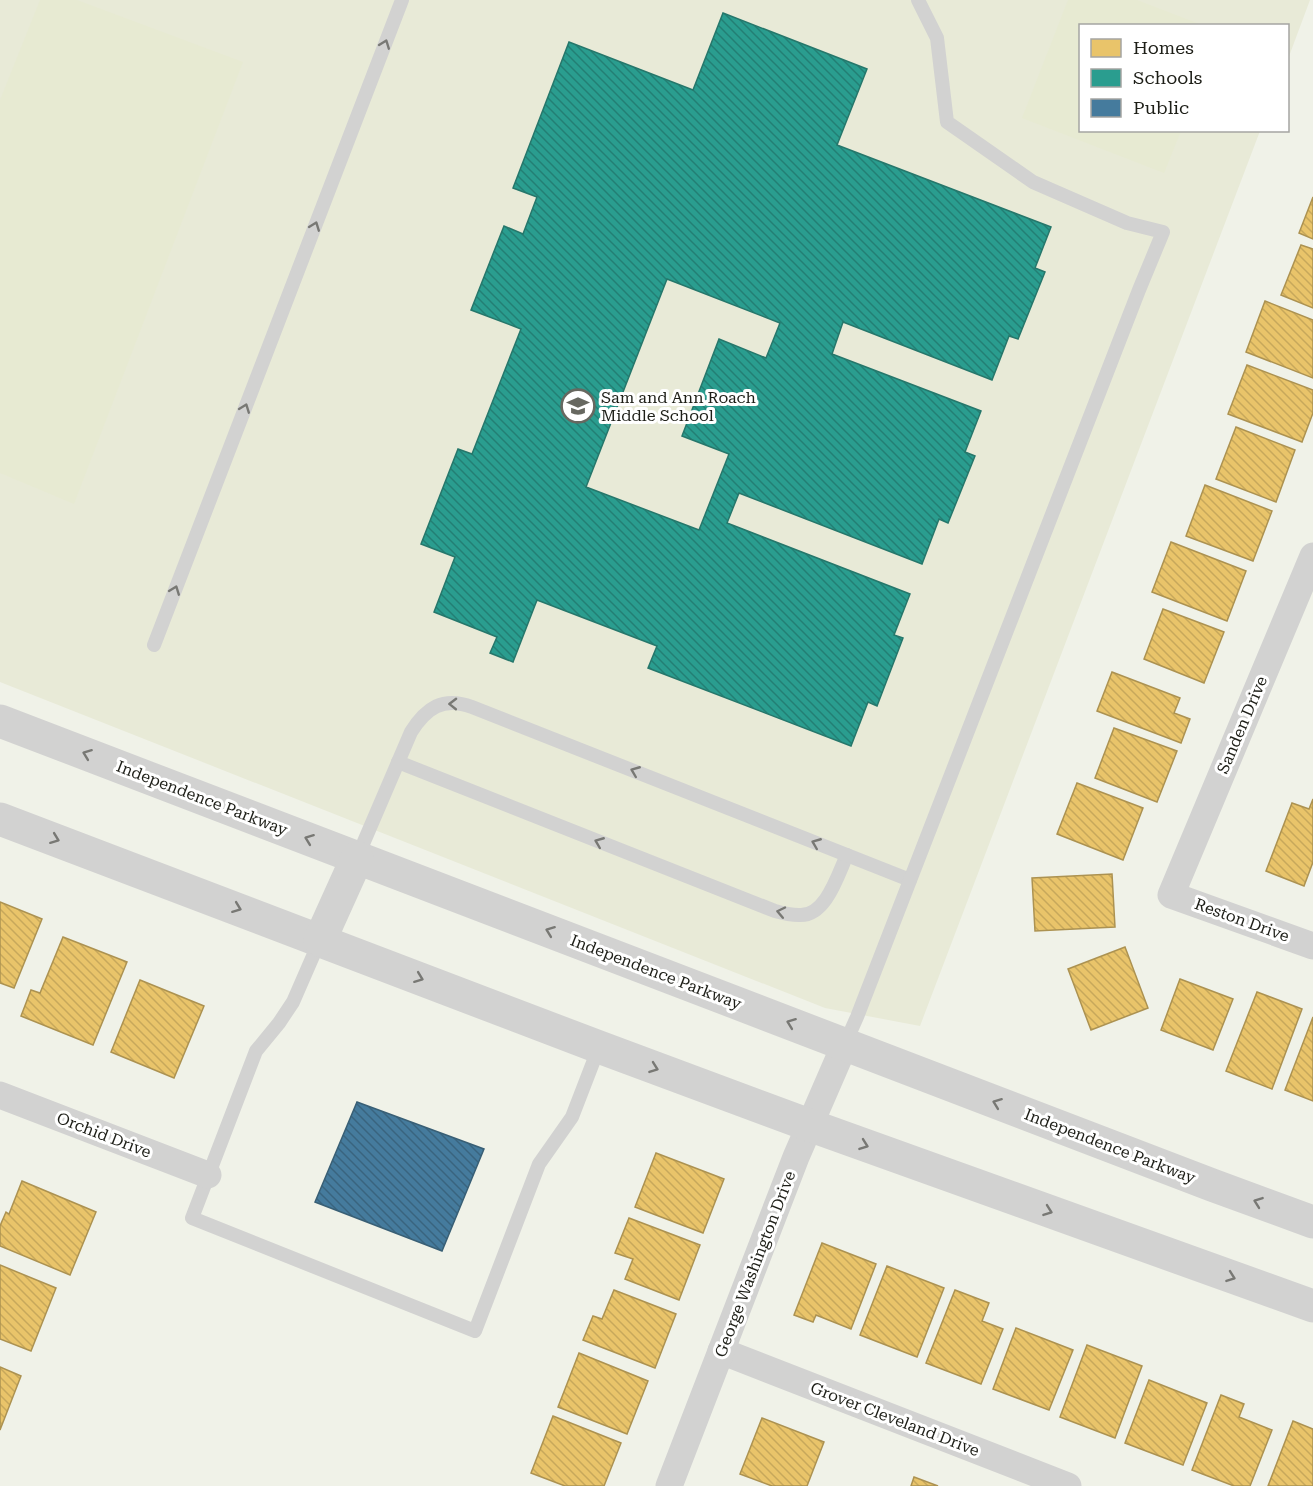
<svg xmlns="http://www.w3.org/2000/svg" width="1313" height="1486" font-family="'Roboto Serif',serif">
<defs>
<pattern id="homes-back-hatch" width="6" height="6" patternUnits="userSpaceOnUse" patternTransform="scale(1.5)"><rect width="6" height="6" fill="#e9c46a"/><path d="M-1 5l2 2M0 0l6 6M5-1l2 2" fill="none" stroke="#c7a85b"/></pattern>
<pattern id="schools-back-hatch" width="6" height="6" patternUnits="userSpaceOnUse" patternTransform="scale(1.5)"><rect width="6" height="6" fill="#2a9d8f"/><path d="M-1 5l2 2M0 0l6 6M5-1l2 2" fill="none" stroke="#237f74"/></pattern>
<pattern id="public-back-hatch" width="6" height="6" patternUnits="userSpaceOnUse" patternTransform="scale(1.5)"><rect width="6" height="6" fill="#457b9d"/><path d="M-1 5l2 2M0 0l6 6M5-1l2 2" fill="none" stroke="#39647f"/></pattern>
</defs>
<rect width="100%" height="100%" fill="#f0f2e8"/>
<!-- built -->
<polygon fill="#e8ead7" points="0,0 1310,0 1288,59 1288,26 1080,26 1080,130 1260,131 920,1026 825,1008 0,682"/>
<!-- green -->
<g fill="#e7ead2">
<polygon points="40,0 77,0 243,62 74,504 0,473 0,100"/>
<polygon points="1068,0 1137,0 1202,25 1080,26 1080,130 1181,131 1164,173 1022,118"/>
</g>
<!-- homes -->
<g fill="url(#homes-back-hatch)" stroke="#ac9251" stroke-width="1.5">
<polygon points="1313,197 1313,239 1299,233"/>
<polygon points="1301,245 1313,249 1313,308 1281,295"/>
<polygon points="1265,301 1313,320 1313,378 1246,352"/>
<polygon points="1247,365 1313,390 1313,413 1302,442 1228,414"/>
<polygon points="1236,427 1295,450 1276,502 1216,479"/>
<polygon points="1205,485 1272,511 1253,561 1186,536"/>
<polygon points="1171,542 1246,571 1227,621 1152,592"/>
<polygon points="1163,609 1224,632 1204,683 1144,659"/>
<polygon points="1112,672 1180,698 1174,713 1190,719 1181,743 1097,711"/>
<polygon points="1114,728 1177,751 1157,802 1095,778"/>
<polygon points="1077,783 1143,808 1123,860 1057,834"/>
<polygon points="1313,799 1313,862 1304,886 1266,871 1292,803 1309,809"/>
<polygon points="1112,874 1115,927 1035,931 1032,878"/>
<polygon points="0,902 42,919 14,988 0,983"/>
<polygon points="63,937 127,962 93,1045 21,1016 31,990 40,993"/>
<polygon points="1125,947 1148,1008 1091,1030 1068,969"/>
<polygon points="1180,979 1233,999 1213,1050 1161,1030"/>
<polygon points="140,980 204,1006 174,1078 111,1052"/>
<polygon points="1257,992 1302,1009 1272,1089 1226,1071"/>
<polygon points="1313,1017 1313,1101 1285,1090"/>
<polygon points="656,1153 724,1179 703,1233 635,1207"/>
<polygon points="22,1181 96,1212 70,1275 0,1246 0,1226 6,1212 9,1214"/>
<polygon points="629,1218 700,1245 679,1300 625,1279 633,1259 615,1253"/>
<polygon points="822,1243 876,1264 851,1329 816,1315 813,1322 794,1315"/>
<polygon points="0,1265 56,1288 31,1351 0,1339"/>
<polygon points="887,1266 944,1288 917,1357 860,1335"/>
<polygon points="614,1290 676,1314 655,1368 583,1340 593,1316 602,1319"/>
<polygon points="955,1290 989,1303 982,1321 1003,1329 981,1384 926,1363"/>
<polygon points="1016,1328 1073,1350 1049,1410 993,1389"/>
<polygon points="1087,1345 1142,1366 1115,1438 1060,1417"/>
<polygon points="579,1353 648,1381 627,1434 558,1407"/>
<polygon points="0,1367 21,1376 0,1430"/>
<polygon points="1149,1380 1207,1403 1183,1465 1125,1443"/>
<polygon points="1221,1395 1244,1404 1239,1417 1272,1430 1250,1486 1234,1486 1192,1470"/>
<polygon points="553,1416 621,1443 604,1486 565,1486 531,1473"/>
<polygon points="762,1418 824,1442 807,1486 772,1486 740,1474"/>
<polygon points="1293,1421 1313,1429 1313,1486 1268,1486"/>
<polygon points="914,1477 938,1486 911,1486"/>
</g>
<!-- schools -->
<path fill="url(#schools-back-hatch)" stroke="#26776b" stroke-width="1.5" fill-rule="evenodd" d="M723 13 867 69 837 145 1051 227 1035 268 1045 272 1018 339 1009 336 992 380 843 322 832 354 981 411 965 452 975 456 948 523 939 519 922 564 739 493 727 523 910 594 894 635 903 638 877 706 868 702 851 746 648 668 657 646 537 600 513 662 490 653 497 637 434 612 455 557 421 544 458 449 472 454 521 329 471 310 504 226 523 234 537 197 513 188 569 42 693 90ZM667 279 780 323 766 358 719 339 682 436 729 454 699 530 586 487Z"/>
<!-- public -->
<polygon fill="url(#public-back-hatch)" stroke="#395f75" stroke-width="1.5" points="357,1102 484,1149 442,1251 315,1202"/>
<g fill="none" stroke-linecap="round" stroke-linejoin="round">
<!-- lane -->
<g stroke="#d2d2d1" stroke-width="14">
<polyline points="154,645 402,0"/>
<path d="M398 762 775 911C782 913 791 915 799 915 826 917 838 874 847 855"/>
<path d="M357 858 411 732C426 708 443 696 472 707L910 880"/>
<polyline points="320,940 293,1002 279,1023 256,1051 192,1218 475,1331 539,1164 572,1117 599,1047"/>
<polyline points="845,1044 857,1017 1139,290 1163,232 1127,223 1033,182 947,122 937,38 918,0"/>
</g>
<!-- street -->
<g stroke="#d2d2d1" stroke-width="27">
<polyline points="1313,556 1171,895 1313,946"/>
<polyline points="0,1095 208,1175"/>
<polyline points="721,1351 1068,1486"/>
<polyline points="669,1486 796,1157 845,1044"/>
</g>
<!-- secondary -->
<g stroke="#d2d2d1" stroke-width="33">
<polyline points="0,721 1212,1185 1313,1222"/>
<polyline points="0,819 599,1047 809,1125 1313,1306"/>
<polyline points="320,940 357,858"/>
</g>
</g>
<!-- one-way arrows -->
<defs><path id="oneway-chevron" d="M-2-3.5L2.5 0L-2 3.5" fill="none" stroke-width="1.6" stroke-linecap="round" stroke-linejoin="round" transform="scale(1.5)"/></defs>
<g stroke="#787874">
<use href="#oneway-chevron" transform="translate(385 44) rotate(-69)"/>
<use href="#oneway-chevron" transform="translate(315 226) rotate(-69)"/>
<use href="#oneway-chevron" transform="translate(245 408) rotate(-69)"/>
<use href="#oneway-chevron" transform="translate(175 590) rotate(-69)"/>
<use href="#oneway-chevron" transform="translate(453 704) rotate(-179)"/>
<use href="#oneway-chevron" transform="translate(87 754) rotate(-159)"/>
<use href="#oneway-chevron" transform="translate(635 771) rotate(-158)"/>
<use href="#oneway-chevron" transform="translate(55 839) rotate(21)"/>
<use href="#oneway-chevron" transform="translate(309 839) rotate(-159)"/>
<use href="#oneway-chevron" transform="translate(599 842) rotate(-158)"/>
<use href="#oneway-chevron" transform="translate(816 843) rotate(-158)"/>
<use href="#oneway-chevron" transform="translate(237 908) rotate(21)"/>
<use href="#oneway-chevron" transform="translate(781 912) rotate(-168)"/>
<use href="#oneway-chevron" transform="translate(550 931) rotate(-159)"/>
<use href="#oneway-chevron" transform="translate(419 978) rotate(21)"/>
<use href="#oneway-chevron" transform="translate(791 1023) rotate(-159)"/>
<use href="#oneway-chevron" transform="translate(654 1068) rotate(20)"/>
<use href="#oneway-chevron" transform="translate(997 1103) rotate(-159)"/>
<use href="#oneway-chevron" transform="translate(864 1145) rotate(20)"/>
<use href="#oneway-chevron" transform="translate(1258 1202) rotate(-160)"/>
<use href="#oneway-chevron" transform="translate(1048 1211) rotate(20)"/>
<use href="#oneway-chevron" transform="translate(1231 1277) rotate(20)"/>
</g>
<!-- icons -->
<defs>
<symbol id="school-ring" viewBox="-11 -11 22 22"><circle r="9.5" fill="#fff" stroke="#676860" stroke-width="1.5"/><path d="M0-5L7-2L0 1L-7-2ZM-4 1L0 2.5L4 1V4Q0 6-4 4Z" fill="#676860"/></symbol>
</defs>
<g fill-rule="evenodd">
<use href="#school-ring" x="559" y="387" width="38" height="38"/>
</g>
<g text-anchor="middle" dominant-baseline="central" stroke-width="6" stroke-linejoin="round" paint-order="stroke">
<!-- poi labels -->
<g font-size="16" fill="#1d1e17" stroke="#fff" text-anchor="start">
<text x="601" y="397">Sam and Ann Roach<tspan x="601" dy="18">Middle School</tspan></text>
</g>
<!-- street labels -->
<g font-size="16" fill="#1d1e17" stroke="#fff">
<text transform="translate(1242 725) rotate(-67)">Sanden Drive</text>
<text transform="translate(202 798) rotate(21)">Independence Parkway</text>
<text transform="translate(1242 920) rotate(20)">Reston Drive</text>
<text transform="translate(656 972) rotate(21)">Independence Parkway</text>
<text transform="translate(104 1135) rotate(21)">Orchid Drive</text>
<text transform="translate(1110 1146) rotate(21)">Independence Parkway</text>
<text transform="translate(755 1264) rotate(-69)">George Washington Drive</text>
<text transform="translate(895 1419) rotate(21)">Grover Cleveland Drive</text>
</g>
</g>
<!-- legend -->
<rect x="1079" y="24" width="210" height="108" fill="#ffffff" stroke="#a5a5a2" stroke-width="1.5"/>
<rect x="1091" y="39" width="30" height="18" fill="#e9c46a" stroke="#a5a5a2" stroke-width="1.5"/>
<text x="1133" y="54" font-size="18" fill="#1d1e17">Homes</text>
<rect x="1091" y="69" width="30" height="18" fill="#2a9d8f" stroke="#a5a5a2" stroke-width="1.5"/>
<text x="1133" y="84" font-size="18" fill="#1d1e17">Schools</text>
<rect x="1091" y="99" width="30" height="18" fill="#457b9d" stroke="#a5a5a2" stroke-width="1.5"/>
<text x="1133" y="114" font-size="18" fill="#1d1e17">Public</text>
</svg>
